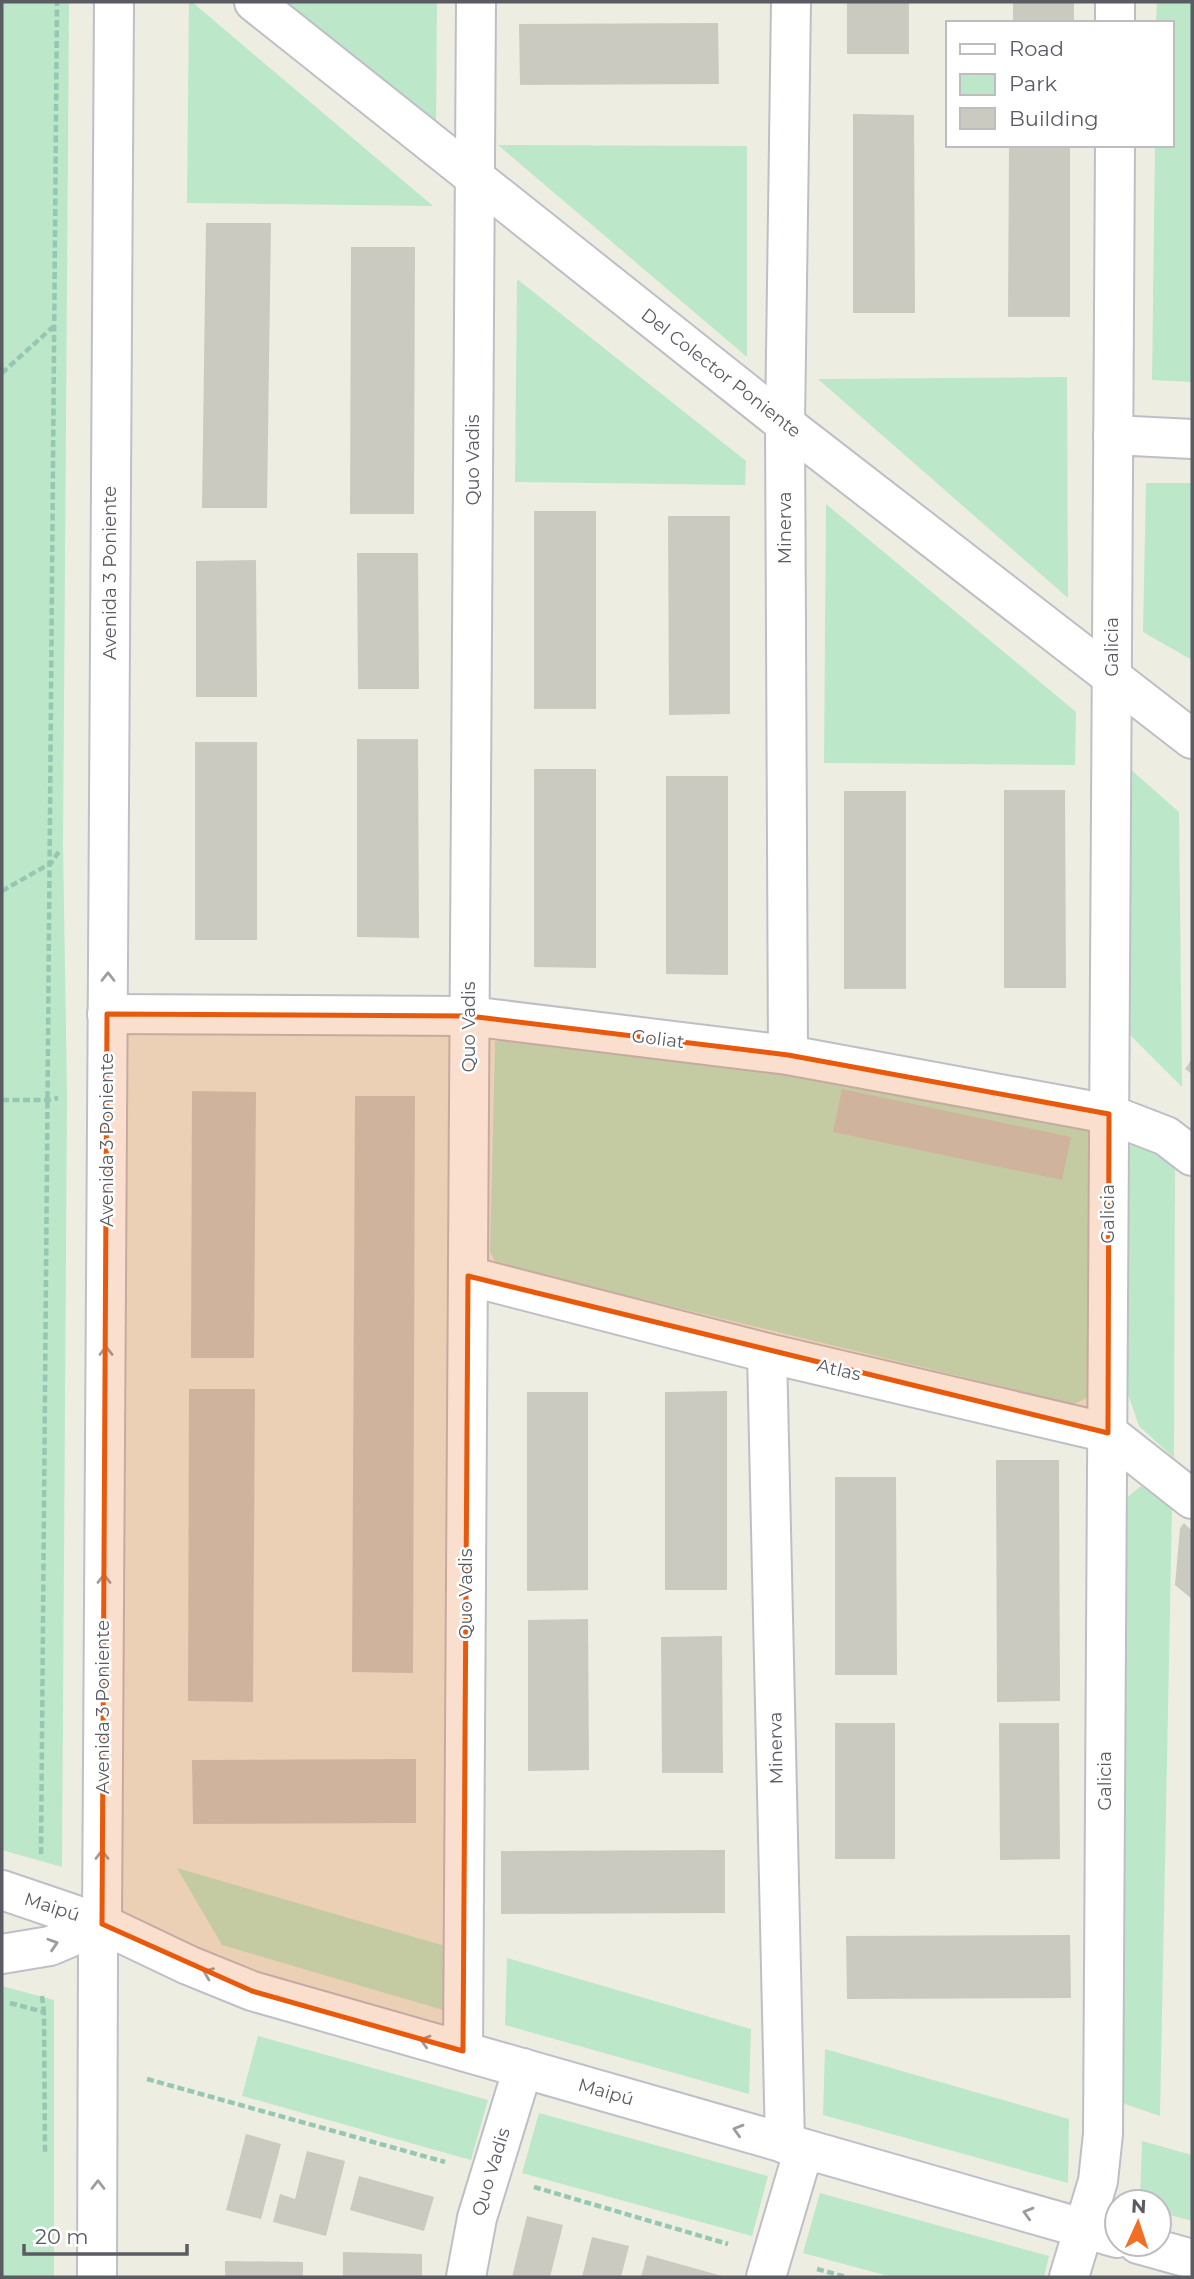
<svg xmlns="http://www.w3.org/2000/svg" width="1194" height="2279" font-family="Montserrat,sans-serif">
<rect width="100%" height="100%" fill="#edeee1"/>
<!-- green -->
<g fill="#bce7c9">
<polygon points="2,2 69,2 63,845 67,1095 62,1867 2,1850"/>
<polygon points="189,2 192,2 433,206 187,203"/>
<polygon points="281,2 437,2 436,129"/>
<polygon points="1157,2 1192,2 1192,382 1152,380 1155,145 1171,145 1171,23 1156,23"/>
<polygon points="498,145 747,146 747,357"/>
<polygon points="517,279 746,461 745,485 515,482"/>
<polygon points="1067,377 1068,598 818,379"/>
<polygon points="1146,483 1192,483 1192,660 1143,632"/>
<polygon points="826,504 1076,712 1075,765 824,763"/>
<polygon points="1129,768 1179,812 1182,1087 1130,1035"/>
<polygon points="515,1035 803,1075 1091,1127 1100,1392 1074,1404 497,1264 490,1252 495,1042"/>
<polygon points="1138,1138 1175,1159 1174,1458 1139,1426 1128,1394 1124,1152"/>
<polygon points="1141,1486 1172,1508 1160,2116 1125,2104 1119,2094 1125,1499"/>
<polygon points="177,1868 445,1946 443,2010 222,1945"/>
<polygon points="507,1958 751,2029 749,2094 505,2025"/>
<polygon points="2,1986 54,2000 54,2277 2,2277"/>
<polygon points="258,2036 488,2100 471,2160 242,2096"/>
<polygon points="825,2049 1069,2119 1068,2183 823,2115"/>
<polygon points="539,2113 768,2176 752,2236 522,2173"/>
<polygon points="1142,2141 1192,2155 1192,2221 1159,2212 1159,2202 1140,2202"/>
<polygon points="820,2193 1049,2256 1044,2277 892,2277 803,2253"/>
</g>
<!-- building -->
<g fill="#cbcac1">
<rect x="847" y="2" width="62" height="52"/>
<rect x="1013" y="2" width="61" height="21"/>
<polygon points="718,23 719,84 520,85 519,24"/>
<polygon points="853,114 914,115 915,313 853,313"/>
<polygon points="1009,145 1070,145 1070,317 1008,317"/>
<polygon points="206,223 271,223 267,508 202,508"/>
<polygon points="351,247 415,247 414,514 350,514"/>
<rect x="534" y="511" width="62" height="198"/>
<polygon points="668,516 730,516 730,714 669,715"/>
<polygon points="357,553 418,553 419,689 358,689"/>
<polygon points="256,560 257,697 196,697 196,561"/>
<polygon points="357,739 418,739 419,938 357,937"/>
<rect x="195" y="742" width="62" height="198"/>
<polygon points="534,769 596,769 596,968 534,967"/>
<polygon points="666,776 728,776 728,975 666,974"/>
<polygon points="1004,790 1065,790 1066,988 1004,988"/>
<rect x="844" y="791" width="62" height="198"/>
<polygon points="1192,1059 1192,1074 1185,1069"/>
<polygon points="842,1089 1071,1137 1062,1180 833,1132"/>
<polygon points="192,1091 256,1092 254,1358 191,1358"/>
<polygon points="355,1096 415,1096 413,1673 352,1672"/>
<polygon points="189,1389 255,1389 253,1702 188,1701"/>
<polygon points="727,1391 727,1590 665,1590 665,1392"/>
<polygon points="527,1392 588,1392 588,1590 527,1591"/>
<polygon points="996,1460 1059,1460 1060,1701 997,1702"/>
<polygon points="835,1477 896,1477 897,1675 835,1675"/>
<polygon points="1184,1523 1192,1531 1192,1599 1175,1585 1180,1528"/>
<polygon points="588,1619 589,1770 528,1771 528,1620"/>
<polygon points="722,1636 723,1773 662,1773 661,1637"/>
<rect x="835" y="1723" width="60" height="136"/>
<polygon points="999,1723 1059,1723 1060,1859 1000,1860"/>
<polygon points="416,1759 416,1823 193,1824 192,1760"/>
<polygon points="725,1850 725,1913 501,1914 501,1851"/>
<polygon points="1070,1935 1071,1998 847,1999 846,1936"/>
<polygon points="246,2134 281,2144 261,2219 226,2210"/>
<polygon points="307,2151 345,2161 326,2236 273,2222 280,2194 295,2199"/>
<polygon points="359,2176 434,2197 424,2231 350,2210"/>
<polygon points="527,2216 563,2225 550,2277 512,2277"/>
<polygon points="592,2237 629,2246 621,2277 582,2277"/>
<polygon points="343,2252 422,2254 422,2277 343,2277"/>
<polygon points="647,2255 722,2276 722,2277 641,2277"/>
<polygon points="225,2261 303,2262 303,2277 225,2277"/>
</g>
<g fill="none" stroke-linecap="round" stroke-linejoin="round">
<defs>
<g id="street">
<polyline points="254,2 785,424 1192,739"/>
<polyline points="1115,23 1115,2"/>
<polyline points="1113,435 1192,439"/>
<polyline points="107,1014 469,1016 788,1055 1109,1114 1166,1136 1192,1156"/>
<polyline points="788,1055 785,424 791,2"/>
<polyline points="468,1276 767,1353 1108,1433 1192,1499"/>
<polyline points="767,1353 785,2144"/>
<polyline points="463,2051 476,2"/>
<polyline points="466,2277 477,2218 523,2068"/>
<polyline points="766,2277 804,2149"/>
<polyline points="1069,2277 1098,2181 1103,2134 1115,145"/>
</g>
<g id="secondary">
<polyline points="2,1890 102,1924 188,1965 252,1991 1117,2238"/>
<polyline points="2,1954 50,1946 102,1924"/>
<polyline points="1138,2244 1192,2259"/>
<polyline points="97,2277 98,1951 102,1924 114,2"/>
</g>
</defs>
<!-- street casing -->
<use href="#street" stroke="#bebfc6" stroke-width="42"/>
<!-- secondary casing -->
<use href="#secondary" stroke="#bebfc8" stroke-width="42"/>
<!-- path -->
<g stroke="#95c7b2" stroke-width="4.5" stroke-dasharray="7 3.5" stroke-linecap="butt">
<polyline points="2,373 54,326"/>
<polyline points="2,891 51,863 60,850"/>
<polyline points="2,1100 48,1100 58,1098"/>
<polyline points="41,1854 57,2"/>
<polyline points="42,1996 44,2012"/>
<polyline points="10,2003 44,2012 45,2154"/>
<polyline points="147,2079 445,2162"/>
<polyline points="534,2187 728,2244"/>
<polyline points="817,2269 846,2277"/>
</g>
<!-- street -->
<use href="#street" stroke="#fff" stroke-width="38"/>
<!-- secondary -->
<use href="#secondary" stroke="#fff" stroke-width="38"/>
</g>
<!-- one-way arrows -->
<defs><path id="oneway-chevron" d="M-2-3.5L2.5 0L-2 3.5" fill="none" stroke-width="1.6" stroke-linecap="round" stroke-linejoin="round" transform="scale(1.75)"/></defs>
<g stroke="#9c9da1">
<use href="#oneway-chevron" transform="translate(108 977) rotate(-90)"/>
<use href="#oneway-chevron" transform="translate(106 1351) rotate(-90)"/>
<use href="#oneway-chevron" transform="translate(104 1579) rotate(-90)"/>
<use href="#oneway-chevron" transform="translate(102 1855) rotate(-90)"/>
<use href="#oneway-chevron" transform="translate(53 1944) rotate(-18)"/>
<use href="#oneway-chevron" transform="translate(208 1973) rotate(-158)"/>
<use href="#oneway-chevron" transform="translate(425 2041) rotate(-164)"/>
<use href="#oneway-chevron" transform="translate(738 2130) rotate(-164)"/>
<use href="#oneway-chevron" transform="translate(98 2185) rotate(-90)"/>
<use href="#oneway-chevron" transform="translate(1028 2213) rotate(-164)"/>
</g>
<!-- marked area -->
<path fill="#e8590c" fill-opacity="0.2" stroke="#e8590c" stroke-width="5" stroke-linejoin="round" d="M107 1014 469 1016 788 1055 1109 1114 1108 1433 468 1276 463 2051 252 1991 102 1924Z"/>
<g text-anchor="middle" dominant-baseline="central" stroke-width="5" stroke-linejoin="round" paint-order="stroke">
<!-- street labels -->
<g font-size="18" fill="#5a5b63" stroke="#fff">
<text transform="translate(721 373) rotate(38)">Del Colector Poniente</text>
<text transform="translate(473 460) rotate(-90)">Quo Vadis</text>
<text transform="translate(785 528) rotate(-90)">Minerva</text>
<text transform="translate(110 573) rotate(-90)">Avenida 3 Poniente</text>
<text transform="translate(1112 647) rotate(-90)">Galicia</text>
<text transform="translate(469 1027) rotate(-90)">Quo Vadis</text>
<text transform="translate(658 1039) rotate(7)">Goliat</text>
<text transform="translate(107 1140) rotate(-90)">Avenida 3 Poniente</text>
<text transform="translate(1108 1214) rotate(-90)">Galicia</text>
<text transform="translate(839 1370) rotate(13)">Atlas</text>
<text transform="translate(466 1594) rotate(-90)">Quo Vadis</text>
<text transform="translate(103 1707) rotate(-90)">Avenida 3 Poniente</text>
<text transform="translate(776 1748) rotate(-91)">Minerva</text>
<text transform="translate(1105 1781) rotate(-90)">Galicia</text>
<text transform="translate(52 1907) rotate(18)">Maipú</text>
<text transform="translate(606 2092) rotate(16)">Maipú</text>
<text transform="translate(491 2172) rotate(-73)">Quo Vadis</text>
</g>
</g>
<!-- border -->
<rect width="1194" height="2279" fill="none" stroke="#5a5b63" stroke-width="7"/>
<!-- legend -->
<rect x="946" y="21" width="228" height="126" fill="#ffffff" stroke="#bdbdc1" stroke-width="2"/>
<rect x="960" y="44" width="35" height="10" fill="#ffffff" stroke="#bdbdc1" stroke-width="2"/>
<text x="1009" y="56" font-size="21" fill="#5a5b63">Road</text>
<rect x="960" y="74" width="35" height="21" fill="#bce7c9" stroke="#bdbdc1" stroke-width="2"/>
<text x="1009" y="91" font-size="21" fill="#5a5b63">Park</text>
<rect x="960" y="108" width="35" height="21" fill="#cbcac1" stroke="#bdbdc1" stroke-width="2"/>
<text x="1009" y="126" font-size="21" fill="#5a5b63">Building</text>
<!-- north arrow -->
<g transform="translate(1138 2223) rotate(3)"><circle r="33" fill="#ffffff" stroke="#bdbdc1" stroke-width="2"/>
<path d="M0-5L12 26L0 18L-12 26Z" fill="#f16f24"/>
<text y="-10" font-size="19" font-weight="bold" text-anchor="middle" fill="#5a5b63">N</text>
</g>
<!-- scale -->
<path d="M24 2244v10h163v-10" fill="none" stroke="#5a5b63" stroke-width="3.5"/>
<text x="35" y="2244" font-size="21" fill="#5a5b63" stroke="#ffffff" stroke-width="5" paint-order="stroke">20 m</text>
</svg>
